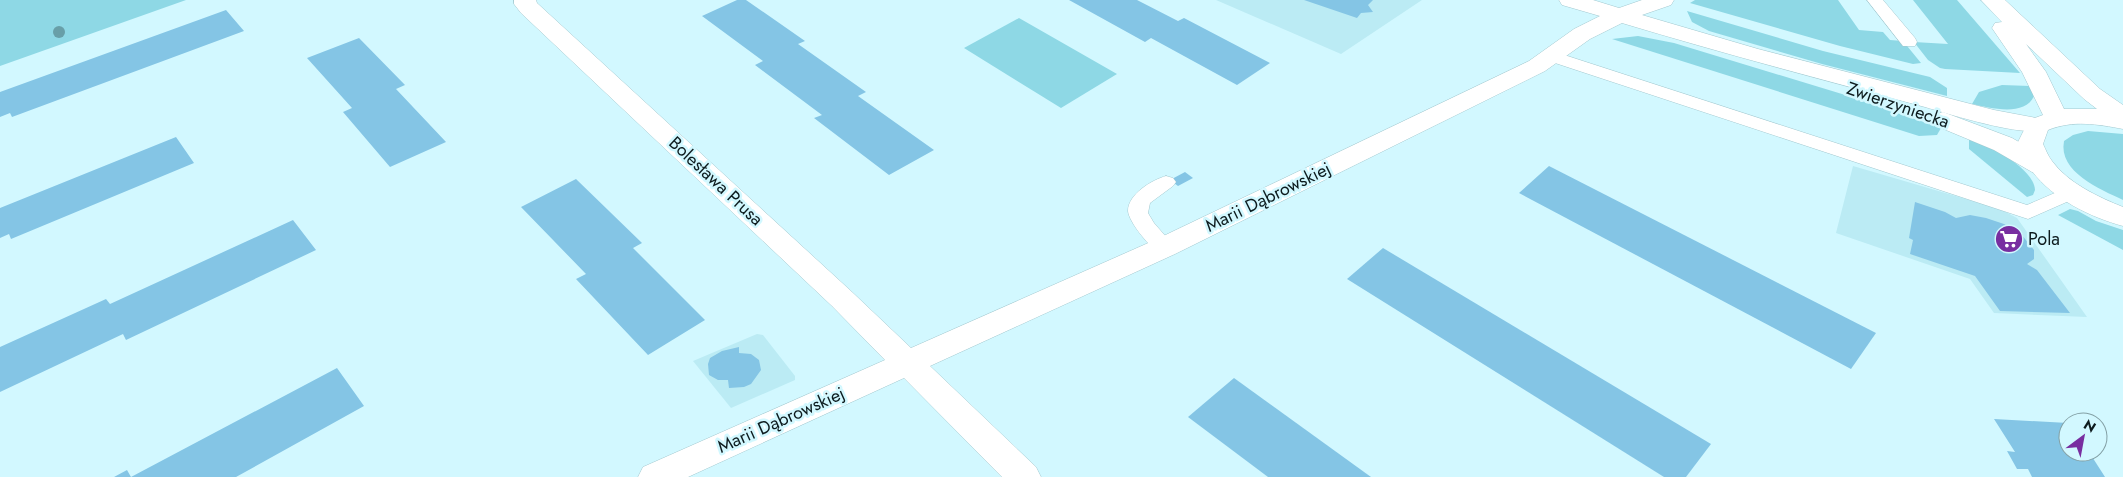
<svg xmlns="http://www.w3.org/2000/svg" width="2123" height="477" font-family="Jost,sans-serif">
<rect width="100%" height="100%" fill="#d2f8ff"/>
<!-- built -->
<g fill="#bbebf4">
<polygon points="1216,0 1422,0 1341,54"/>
<polygon points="1853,166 2000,209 2017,218 2087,317 1994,313 1970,279 1836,233"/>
<polygon points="757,334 763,335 795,376 795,380 731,408 693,361"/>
</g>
<!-- green -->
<g fill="#8ed8e5">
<polygon points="0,0 186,0 0,66"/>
<polygon points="1695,0 1838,0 1859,30 1883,32 1890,40 1903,41 1921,63 1913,64 1840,46 1690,3"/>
<polygon points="1913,0 1957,0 2020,73 1945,69 1940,68 1928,60 1914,42 1948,44"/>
<polygon points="1687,11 1823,51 1930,77 1947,88 1947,96 1822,64 1709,31 1692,22"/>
<polygon points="1019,18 1117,74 1061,108 964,48"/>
<polygon points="1638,36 1674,43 1842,94 1941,128 1937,135 1919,136 1612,39"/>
<path d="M2002 85 2030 86 2034 96C2025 117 1990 108 1972 104L1979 92Z"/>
<path d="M2088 131 2123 134V200C2100 189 2058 172 2064 141L2073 135Z"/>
<path d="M1969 138C1987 144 2034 168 2035 190L2033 195 2027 197 1969 149Z"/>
<polygon points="2070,209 2078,211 2096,221 2123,230 2123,250 2058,215"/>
</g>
<!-- building -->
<g fill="#84c5e5">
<polygon points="737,0 746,0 805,41 798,44 866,92 858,96 934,150 889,175 814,118 822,115 755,65 763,61 702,16"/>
<polygon points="1069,0 1137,0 1178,21 1184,18 1270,63 1237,85 1151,38 1145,42"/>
<polygon points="1304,0 1373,0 1368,5 1373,12 1361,13 1357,18"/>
<polygon points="226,10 244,31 12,117 10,113 0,117 0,92"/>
<polygon points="359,38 405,85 396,89 446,142 390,167 343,112 352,108 307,58"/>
<polygon points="176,137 194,163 11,239 9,234 0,238 0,208"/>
<polygon points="1549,166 1876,333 1851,369 1519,193"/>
<polygon points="1185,172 1193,178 1178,186 1170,180"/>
<polygon points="576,179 642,243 633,248 705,320 648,355 576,279 586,274 521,207"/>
<polygon points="1915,202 1945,212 1956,218 1970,215 1986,218 2004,224 2021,234 2034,250 2034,259 2027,264 2037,270 2070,313 2000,311 1975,276 1910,254 1913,240 1909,238"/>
<polygon points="293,220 316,250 126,340 123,334 0,392 0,347 106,299 110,304"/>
<polygon points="1383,248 1711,444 1686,477 1664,477 1347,279"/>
<polygon points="739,347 739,353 751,354 759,360 761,370 751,384 744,387 729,388 728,380 718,380 709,375 708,364 710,358 722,351"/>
<polygon points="337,368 364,406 236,477 114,477 127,470 131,477"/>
<polygon points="1234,378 1371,477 1268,477 1188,417"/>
<polygon points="1994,419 2068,423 2068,452 2089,452 2105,477 2032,477 2028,469 2017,469 2007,451 2015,452"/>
</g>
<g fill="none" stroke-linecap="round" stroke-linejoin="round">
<defs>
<g id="lane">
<polygon points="1867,0 1883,0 1915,38 1917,42 1915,46 1903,46"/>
<polygon points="1552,51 2027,205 2071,186 2078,187 2081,192 2078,197 2028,219 1546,60 1544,56 1546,52"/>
<path d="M1166 176 1173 178 1176 182 1173 186 1150 203 1148 213 1154 223 1175 247 1172 252C1167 254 1162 255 1157 251 1148 245 1129 222 1128 211 1128 194 1152 180 1166 176Z"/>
</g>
<g id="street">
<path d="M514 0H536L537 3 852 292 911 348 1155 240 1529 61 1574 29 1600 16 1562 5 1559 0H1593L1619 8 1642 0H1674L1671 5 1642 15 1758 49 1994 110 2047 120 2050 125 2047 130C2021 137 1953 115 1925 107 1823 80 1722 53 1622 23L1590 39 1545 71 1175 254 930 366 1036 467 1041 477H1002L904 378 688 477H638L643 467 885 360 832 306 521 13 514 4Z"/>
<polygon points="1943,112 2012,138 2050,160 2054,166 2050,172 2041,174 2032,172 1994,150 1934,125 1931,120 1934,115"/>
</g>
<path id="secondary" d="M1981 0H2005L2100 89 2123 105V129C2097 124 2073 120 2048 130L2043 144C2046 150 2048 156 2052 161 2068 183 2098 197 2123 207V226C2090 217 2053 199 2032 171 2026 163 2022 153 2017 144L2029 120 2043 115 2022 72 1992 28 1995 23 2002 22ZM2026 44 2084 99 2097 109H2064L2046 72Z"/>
</defs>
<!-- lane casing -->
<use href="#lane" stroke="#a3c8cf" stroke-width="1"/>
<!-- street casing -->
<use href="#street" stroke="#a3c8cf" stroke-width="1"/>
<!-- secondary casing -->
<use href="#secondary" stroke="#a3c8cf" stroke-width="1"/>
<!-- lane -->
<use href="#lane" fill="#fff" fill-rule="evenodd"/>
<!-- street -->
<use href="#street" fill="#fff" fill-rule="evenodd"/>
<!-- secondary -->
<use href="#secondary" fill="#fff" fill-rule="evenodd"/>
</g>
<!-- trees -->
<circle fill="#689fa8" cx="59" cy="32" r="6"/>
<!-- icons -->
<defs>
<symbol id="supermarket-disc" viewBox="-11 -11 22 22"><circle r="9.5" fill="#782ea0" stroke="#d2f8ff"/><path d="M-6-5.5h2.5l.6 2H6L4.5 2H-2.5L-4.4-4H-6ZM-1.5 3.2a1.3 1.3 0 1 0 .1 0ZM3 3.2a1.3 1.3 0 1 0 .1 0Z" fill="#fff"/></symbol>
</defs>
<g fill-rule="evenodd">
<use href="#supermarket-disc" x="1993" y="223" width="32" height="32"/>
</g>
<g text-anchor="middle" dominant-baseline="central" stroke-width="5" stroke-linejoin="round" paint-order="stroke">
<!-- street labels -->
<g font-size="18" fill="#0d1b1e" stroke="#d2f8ff">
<text transform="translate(1898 105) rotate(19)">Zwierzyniecka</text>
<text transform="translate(716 181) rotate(43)">Bolesława Prusa</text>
<text transform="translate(1268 197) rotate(-26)">Marii Dąbrowskiej</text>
<text transform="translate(781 420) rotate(-24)">Marii Dąbrowskiej</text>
</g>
<!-- poi labels -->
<g font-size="18" fill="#0d1b1e" stroke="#d2f8ff" text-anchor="start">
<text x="2028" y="239">Pola</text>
</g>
</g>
<!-- north arrow -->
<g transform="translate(2083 437) rotate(32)"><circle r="24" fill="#d2f8ff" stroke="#83a0a5"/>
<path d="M0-4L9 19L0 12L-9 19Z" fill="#782ea0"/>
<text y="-8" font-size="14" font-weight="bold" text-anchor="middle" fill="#0d1b1e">N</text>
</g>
</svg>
